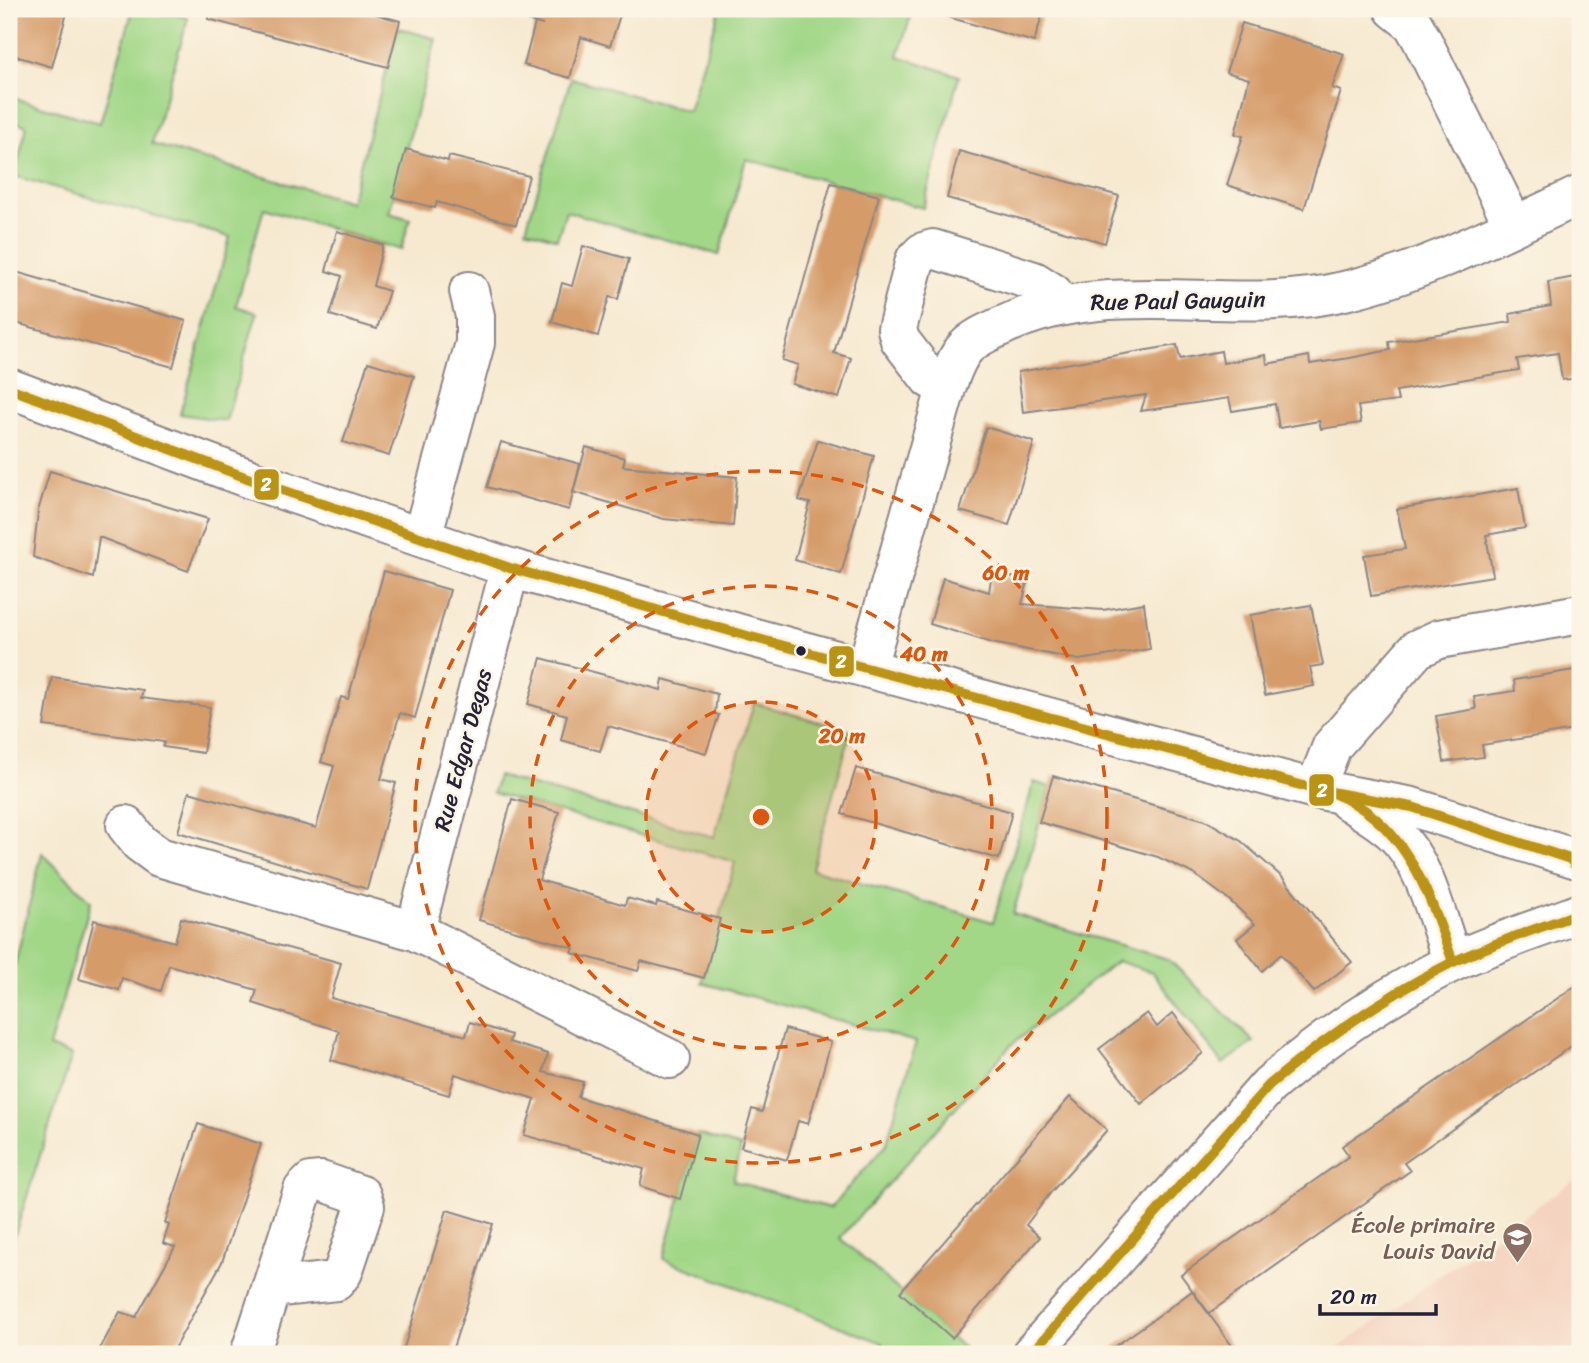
<svg xmlns="http://www.w3.org/2000/svg" width="1589" height="1363" font-family="Sriracha,sans-serif">
<rect width="100%" height="100%" fill="#fcf5e5"/>
<filter id="ink" filterUnits="userSpaceOnUse"><feTurbulence type="fractalNoise" baseFrequency=".0143" numOctaves="2"/><feDisplacementMap in="SourceGraphic" scale="14" xChannelSelector="R" yChannelSelector="G"/><feConvolveMatrix kernelMatrix="1 2 1 2 8 2 1 2 1" color-interpolation-filters="sRGB"/></filter>
<filter id="wash" filterUnits="userSpaceOnUse"><feTurbulence type="fractalNoise" baseFrequency=".00686" numOctaves="4" result="noise"/><feDisplacementMap in="SourceGraphic" scale="28" xChannelSelector="R" yChannelSelector="G"/><feGaussianBlur stdDeviation="1.57" result="paint"/><feColorMatrix in="noise" values="0 0 0 0 0 0 0 0 0 0 0 0 0 0 0 0 0 1.4 0 .05"/><feComposite in="paint" operator="in"/></filter>
<g filter="url(#wash)">
<rect width="100%" height="100%" fill="#f6e9d0"/>
<!-- built -->
<polygon fill="#f4d3c0" points="1580,1176 1580,1354 1330,1354"/>
<!-- green -->
<g fill="#a2d788" stroke="#627c62" stroke-width="2">
<polygon points="133,9 151,9 188,18 152,144 350,202 398,28 436,39 389,213 410,219 401,250 264,208 236,306 257,313 226,421 180,414 230,237 14,176 27,126 9,120 9,97 100,123"/>
<polygon points="720,9 913,9 898,56 959,76 923,208 746,159 719,255 566,211 557,239 526,229 571,78 688,111"/>
<polygon points="754,703 851,731 812,869 993,922 1034,782 1050,787 1013,914 1168,959 1254,1042 1223,1064 1152,972 1117,961 1010,1046 840,1238 967,1351 964,1354 879,1354 883,1343 663,1259 698,1134 741,1147 733,1181 830,1208 886,1145 916,1042 702,983 735,862 493,793 498,776 714,837"/>
<polygon points="42,853 91,901 49,1047 72,1055 9,1253 9,988"/>
</g>
<g id="blocks">
<!-- building -->
<g fill="#d59c6b">
<polygon points="9,9 68,9 52,67 9,54"/>
<polygon points="209,9 358,9 400,21 388,67 208,19"/>
<polygon points="515,9 622,9 610,46 581,37 570,78 524,65 535,23 543,25 513,16"/>
<polygon points="949,9 1044,9 1034,42 948,17"/>
<polygon points="1242,23 1344,54 1332,88 1341,91 1304,209 1227,185 1243,136 1235,134 1249,79 1226,72"/>
<polygon points="406,149 448,161 449,156 529,176 516,225 437,202 435,208 393,197"/>
<polygon points="959,151 1119,196 1105,243 947,198"/>
<polygon points="831,183 879,196 834,353 851,358 839,398 792,384 798,365 782,360"/>
<polygon points="337,231 383,245 373,286 389,291 377,329 330,315 342,276 326,271"/>
<polygon points="583,246 629,259 618,299 609,297 598,336 552,322 562,283 572,286"/>
<polygon points="9,270 186,321 173,367 9,321"/>
<polygon points="1580,276 1580,378 1562,380 1558,353 1517,359 1519,370 1396,391 1398,401 1358,406 1361,423 1321,429 1319,421 1279,428 1275,404 1232,411 1229,398 1141,411 1146,395 1023,412 1018,372 1177,345 1180,359 1221,351 1223,363 1266,355 1267,364 1309,356 1310,364 1350,358 1390,350 1389,342 1511,322 1510,314 1551,306 1548,282"/>
<polygon points="368,362 414,376 389,456 343,442"/>
<polygon points="986,427 1034,442 1009,525 960,511"/>
<polygon points="818,440 874,456 841,574 795,560 810,503 799,500"/>
<polygon points="501,442 580,464 569,510 487,487"/>
<polygon points="586,447 625,458 623,466 737,477 733,526 664,519 573,492"/>
<polygon points="50,471 208,519 188,571 99,537 93,578 33,557 38,511"/>
<polygon points="1518,488 1525,528 1486,535 1493,576 1371,596 1364,555 1405,549 1397,509"/>
<polygon points="384,571 450,590 415,718 400,713 381,779 396,783 367,889 178,832 189,792 316,828 334,766 321,762 341,697 348,699"/>
<polygon points="992,572 1028,581 1022,604 1103,610 1144,603 1150,649 1079,660 992,643 930,624 943,578 989,592"/>
<polygon points="1311,605 1323,665 1310,667 1314,686 1265,695 1250,615"/>
<polygon points="541,658 661,690 663,679 717,694 715,714 719,715 706,753 608,726 600,751 561,740 567,715 528,704"/>
<polygon points="1580,669 1580,729 1482,745 1484,757 1444,762 1436,716 1476,709 1474,697 1515,691 1514,680"/>
<polygon points="52,677 143,690 141,698 210,707 203,753 163,747 164,742 44,726"/>
<polygon points="856,768 1012,812 999,859 842,814"/>
<polygon points="1053,776 1205,820 1241,841 1282,877 1352,962 1314,992 1281,954 1262,971 1237,939 1255,924 1228,899 1194,874 1158,857 1039,822"/>
<polygon points="512,799 559,812 539,880 625,905 627,898 656,906 657,902 720,919 704,978 641,961 638,971 572,953 574,948 479,920"/>
<polygon points="181,918 341,963 331,998 466,1036 470,1022 511,1035 509,1042 548,1054 543,1072 583,1082 578,1097 698,1134 680,1199 640,1186 644,1169 524,1135 535,1099 455,1074 449,1095 331,1060 339,1031 253,1003 257,990 169,965 161,991 122,978 119,990 79,979 94,920 175,942"/>
<polygon points="1580,983 1580,1040 1404,1163 1410,1171 1209,1313 1181,1275 1349,1156 1342,1146"/>
<polygon points="1147,1013 1157,1027 1173,1013 1203,1053 1141,1104 1099,1049"/>
<polygon points="785,1029 831,1042 808,1124 798,1121 787,1160 741,1147 752,1109 762,1112"/>
<polygon points="1070,1097 1107,1130 1052,1191 1026,1225 1040,1237 952,1338 900,1292"/>
<polygon points="198,1124 261,1144 222,1262 171,1354 97,1354 120,1312 136,1317 175,1247 163,1243 169,1225 165,1223"/>
<polygon points="447,1210 493,1224 451,1354 402,1354"/>
<polygon points="1192,1291 1238,1354 1104,1354 1158,1316"/>
</g>
</g>
</g>
<g filter="url(#ink)">
<use href="#blocks" fill-opacity="0" stroke="#8c8686" stroke-width="2"/>
<g fill="none" stroke-linecap="round" stroke-linejoin="round">
<defs>
<g id="minor">
<polyline points="1394,9 1413,24 1421,38 1513,224"/>
<polyline points="947,385 930,379 900,340 897,329 915,260 923,252 933,249 1034,281 1053,293 1057,307"/>
<polyline points="9,388 250,479 510,568 751,637 1315,789 1412,807 1580,860"/>
<polyline points="422,537 475,343 475,316 469,291"/>
<path d="M867 667 947 385C952 372 956 358 966 347 976 337 989 332 1002 326 1110 274 1232 318 1344 291 1426 272 1504 230 1580 195"/>
<polyline points="1315,789 1332,746 1417,649 1439,639 1580,614"/>
<path d="M1348 801C1364 811 1380 820 1394 833 1427 865 1437 920 1453 962"/>
<polyline points="126,825 140,843 159,857 415,931 670,1059"/>
<polyline points="415,931 510,568"/>
<polyline points="250,1354 303,1190 311,1182 321,1181 361,1195 365,1206 343,1272 336,1281 271,1288"/>
<path d="M1031 1354 1269 1085C1325 1037 1385 996 1451 963 1492 943 1538 929 1580 913"/>
</g>
</defs>
<!-- minor casing -->
<use href="#minor" stroke="#8c8686" stroke-width="42"/>
<!-- minor -->
<use href="#minor" stroke="#fff" stroke-width="38"/>
<defs>
<g id="bus-1">
<polyline points="9,388 250,479 510,568 751,637 1315,789 1412,807 1570,859 1580,872"/>
<path d="M1333 793C1407 822 1429 894 1453 962"/>
<path d="M1031 1354 1269 1085C1325 1038 1385 996 1451 963 1492 943 1537 929 1580 913"/>
</g>
</defs>
<!-- bus-1 casing -->
<use href="#bus-1" stroke="#fcf5e5" stroke-width="16"/>
<!-- bus-1 -->
<use href="#bus-1" stroke="#bb9312" stroke-width="10"/>
</g>
</g>
<!-- distance rings -->
<circle cx="761" cy="817" r="115" fill="#de560e" fill-opacity=".12"/>
<g fill="none" stroke="#de560e" stroke-width="3.5" stroke-dasharray="12 9">
<circle cx="761" cy="817" r="115"/>
<circle cx="761" cy="817" r="231"/>
<circle cx="761" cy="817" r="346"/>
</g>
<!-- icons -->
<defs>
<symbol id="school-pin" viewBox="-11 -11 22 30"><path d="M0 17L-7.5 6A9.5 9.5 0 1 1 7.5 6Z" fill="#8d6e63" stroke="#fcf5e5"/><path d="M0-5L7-2L0 1L-7-2ZM-4 1L0 2.5L4 1V4Q0 6-4 4Z" fill="#fff"/></symbol>
</defs>
<g fill-rule="evenodd">
<use href="#school-pin" x="1500" y="1220" width="35" height="47"/>
</g>
<!-- markers -->
<circle fill="#22223b" stroke="#fcf5e5" stroke-width="2.5" cx="801" cy="651" r="6"/>
<g text-anchor="middle" dominant-baseline="central" stroke-width="5" stroke-linejoin="round" paint-order="stroke">
<!-- street labels -->
<g font-size="23" fill="#22223b" stroke="#fcf5e5">
<text transform="translate(1178 301) rotate(-1)">Rue Paul Gauguin</text>
<text transform="translate(463 750) rotate(-75)">Rue Edgar Degas</text>
</g>
<!-- education labels -->
<g font-size="23" fill="#785e54" stroke="#fcf5e5" text-anchor="end">
<text x="1495" y="1225">École primaire<tspan x="1495" dy="26">Louis David</tspan></text>
</g>
</g>
<circle cx="761" cy="817" r="10" fill="#de560e" stroke="#fcf5e5" stroke-width="3.5"/>
<g font-size="21" text-anchor="middle" font-weight="bold" fill="#de560e" stroke="#fcf5e5" stroke-width="5" stroke-linejoin="round" paint-order="stroke">
<text x="1006" y="580">60 m</text>
<text x="924" y="661">40 m</text>
<text x="842" y="743">20 m</text>
</g>
<g stroke="#fcf5e5" stroke-width="2.5">
<rect x="253" y="468" width="27" height="33" rx="7" fill="#bb9312"/>
<rect x="828" y="645" width="27" height="33" rx="7" fill="#bb9312"/>
<rect x="1308" y="773" width="27" height="34" rx="7" fill="#bb9312"/>
</g>
<g font-size="19" text-anchor="middle" font-weight="bold" fill="#fff">
<text x="266" y="491">2</text>
<text x="841" y="668">2</text>
<text x="1322" y="797">2</text>
</g>
<!-- margin -->
<rect width="1589" height="1363" fill="none" stroke="#fcf5e5" stroke-width="35"/>
<!-- scale -->
<path d="M1320 1304v10h116v-10" fill="none" stroke="#22223b" stroke-width="3.5"/>
<text x="1330" y="1304" font-size="21" fill="#22223b" stroke="#fcf5e5" stroke-width="5" paint-order="stroke">20 m</text>
</svg>
